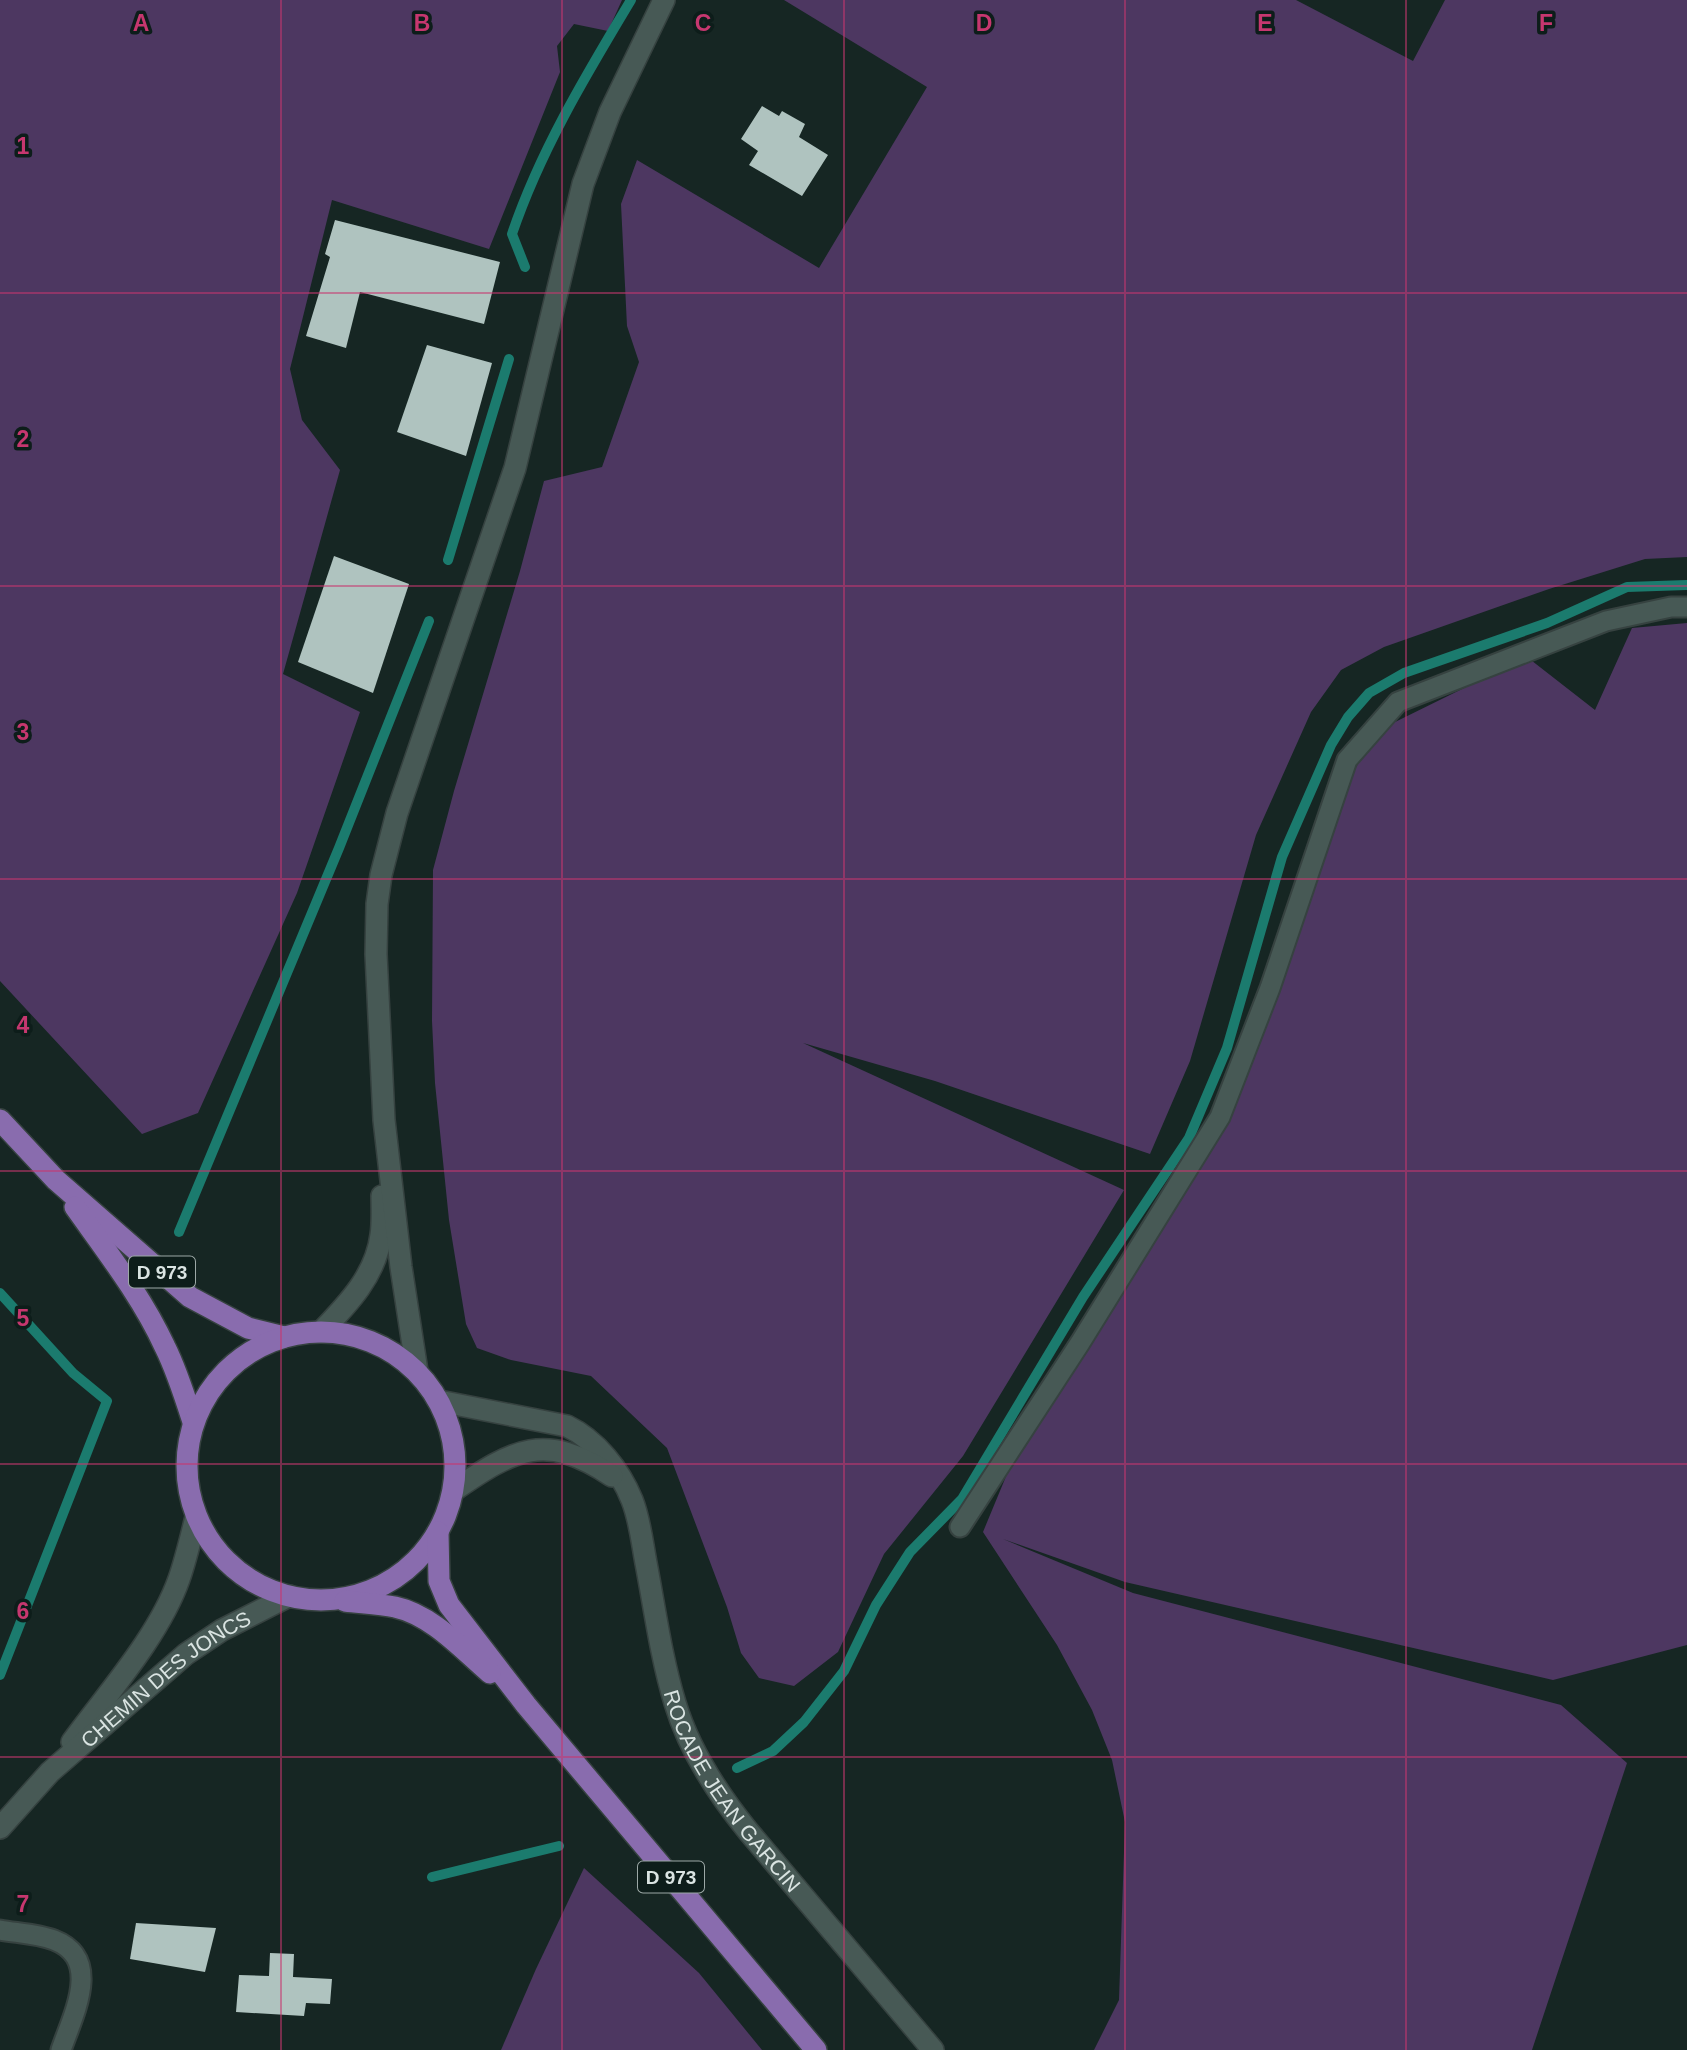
<svg xmlns="http://www.w3.org/2000/svg" width="1687" height="2050" font-family="Helvetica,sans-serif">
<rect width="100%" height="100%" fill="#162623"/>
<!-- green -->
<g fill="#4d3761">
<polygon points="0,0 622,0 608,31 574,24 557,46 560,72 489,249 332,200 290,369 302,420 340,470 283,674 360,712 297,893 198,1113 142,1134 0,981"/>
<polygon points="784,0 1296,0 1413,61 1445,0 1687,0 1687,557 1645,559 1549,589 1384,647 1341,670 1311,712 1256,835 1190,1061 1150,1154 935,1081 803,1043 1124,1190 963,1456 884,1554 838,1652 794,1686 759,1678 741,1653 727,1607 667,1448 591,1376 511,1360 477,1348 466,1324 449,1220 435,1083 432,1021 433,870 454,791 520,571 544,481 602,467 639,362 627,326 621,204 637,160 819,268 927,87"/>
<polygon points="1687,623 1687,1645 1553,1680 1125,1582 1003,1539 1133,1593 1561,1705 1627,1763 1532,2050 1094,2050 1119,2000 1125,1822 1112,1760 1092,1710 1057,1645 983,1532 1007,1474 1218,1134 1343,792 1368,745 1391,724 1527,657 1595,710 1632,628"/>
<polygon points="584,1868 699,1973 762,2050 501,2050 536,1969"/>
</g>
<g fill="none" stroke-linecap="round" stroke-linejoin="round">
<!-- stream -->
<g stroke="#1b7b6e" stroke-width="10">
<path d="M525 267 512 234C540 151 586 75 631 0"/>
<polyline points="448,560 509,359"/>
<polyline points="179,1232 339,848 429,621"/>
<polyline points="0,1293 73,1373 107,1401 0,1675"/>
<polyline points="737,1768 773,1751 804,1722 844,1671 876,1605 910,1552 962,1499 1083,1297 1189,1138 1227,1048 1282,857 1331,745 1348,717 1369,693 1404,673 1547,623 1627,587 1687,585"/>
<polyline points="432,1877 559,1846"/>
</g>
</g>
<!-- building -->
<g fill="#afc3bf">
<polygon points="762,106 779,116 782,111 805,124 799,137 828,155 802,196 749,165 758,151 741,139"/>
<polygon points="335,220 500,262 484,324 360,292 346,348 306,336 330,257 325,254"/>
<polygon points="427,345 492,363 466,456 397,432"/>
<polygon points="334,556 409,584 373,693 298,662"/>
<polygon points="136,1923 216,1928 205,1972 130,1959"/>
<polygon points="270,1953 294,1954 293,1977 332,1979 330,2004 306,2003 304,2016 236,2012 239,1975 269,1976"/>
</g>
<g fill="none" stroke-linecap="round" stroke-linejoin="round">
<defs>
<g id="lane">
<polyline points="960,1527 1080,1343 1220,1117 1270,988 1347,760 1398,702 1606,621 1671,607 1687,607"/>
<path d="M0 1930C17 1933 38 1934 54 1940 103 1959 73 2015 61 2050"/>
</g>
<g id="street">
<path d="M321 1332C348 1304 376 1275 381 1235 383 1222 382 1209 382 1196"/>
<polyline points="417,1371 401,1267 384,1120 376,954 377,904 381,875 397,813 515,468 583,184 610,112 664,0"/>
<path id="s1" d="M439 1401 567 1426C596 1440 620 1470 632 1500 640 1520 642 1542 646 1563 655 1610 661 1657 675 1703 689 1750 718 1794 748 1831L933 2050"/>
<path d="M453 1491C514 1449 545 1431 612 1476"/>
<path d="M72 1742C107 1694 159 1636 179 1579 186 1559 191 1537 196 1517"/>
<path id="s2" d="M0 1828 50 1772 186 1654 222 1630 289 1596"/>
</g>
<g id="primary">
<polyline points="0,1120 56,1180 190,1297 248,1328 284,1337"/>
<path d="M75 1207C107 1252 142 1297 165 1347 177 1371 185 1397 193 1422"/>
<circle cx="321" cy="1466" r="134"/>
<polyline points="438,1532 439,1581 449,1605 526,1705 816,2050"/>
<path d="M345 1601C361 1603 379 1604 395 1607 432 1615 462 1649 490 1673"/>
</g>
</defs>
<!-- lane casing -->
<use href="#lane" stroke="#364240" stroke-width="23"/>
<!-- street casing -->
<use href="#street" stroke="#364240" stroke-width="24"/>
<!-- primary casing -->
<use href="#primary" stroke="#364240" stroke-width="24"/>
<!-- lane -->
<use href="#lane" stroke="#475955" stroke-width="19"/>
<!-- street -->
<use href="#street" stroke="#475955" stroke-width="21"/>
<!-- primary -->
<use href="#primary" stroke="#896cae" stroke-width="21"/>
</g>
<!-- grid -->
<path fill="none" stroke="#c6376f" stroke-width="2" stroke-opacity="0.55" d="M281 0V2050M562 0V2050M844 0V2050M1125 0V2050M1406 0V2050M0 293H1687M0 586H1687M0 879H1687M0 1171H1687M0 1464H1687M0 1757H1687"/>
<g text-anchor="middle" dominant-baseline="central" stroke-width="7" stroke-linejoin="round" paint-order="stroke">
<!-- shield labels -->
<g fill="#0d1d1a" stroke="#9ca8a6" stroke-width="2">
<rect x="129" y="1256.5" width="66" height="31" rx="5"/>
<rect x="638" y="1861.5" width="66" height="31" rx="5"/>
</g>
<g font-size="19" font-weight="bold" fill="#dae4e2">
<text x="162" y="1272">D 973</text>
<text x="671" y="1877">D 973</text>
</g>
<!-- street labels -->
<g font-size="21" fill="#dae4e2" stroke="#0d1d1a">
<text stroke="none"><textPath href="#s2" startOffset="224">CHEMIN DES JONCS</textPath></text>
<text stroke="none"><textPath href="#s1" startOffset="544">ROCADE JEAN GARCIN</textPath></text>
</g>
</g>
<g font-size="23" text-anchor="middle" font-weight="bold" fill="#c6376f" stroke="#0d1d1a" stroke-width="7" stroke-linejoin="round" paint-order="stroke">
<text x="141" y="31">A</text>
<text x="422" y="31">B</text>
<text x="703" y="31">C</text>
<text x="984" y="31">D</text>
<text x="1265" y="31">E</text>
<text x="1546" y="31">F</text>
<text x="23" y="154">1</text>
<text x="23" y="447">2</text>
<text x="23" y="740">3</text>
<text x="23" y="1033">4</text>
<text x="23" y="1326">5</text>
<text x="23" y="1619">6</text>
<text x="23" y="1912">7</text>
</g>
</svg>
